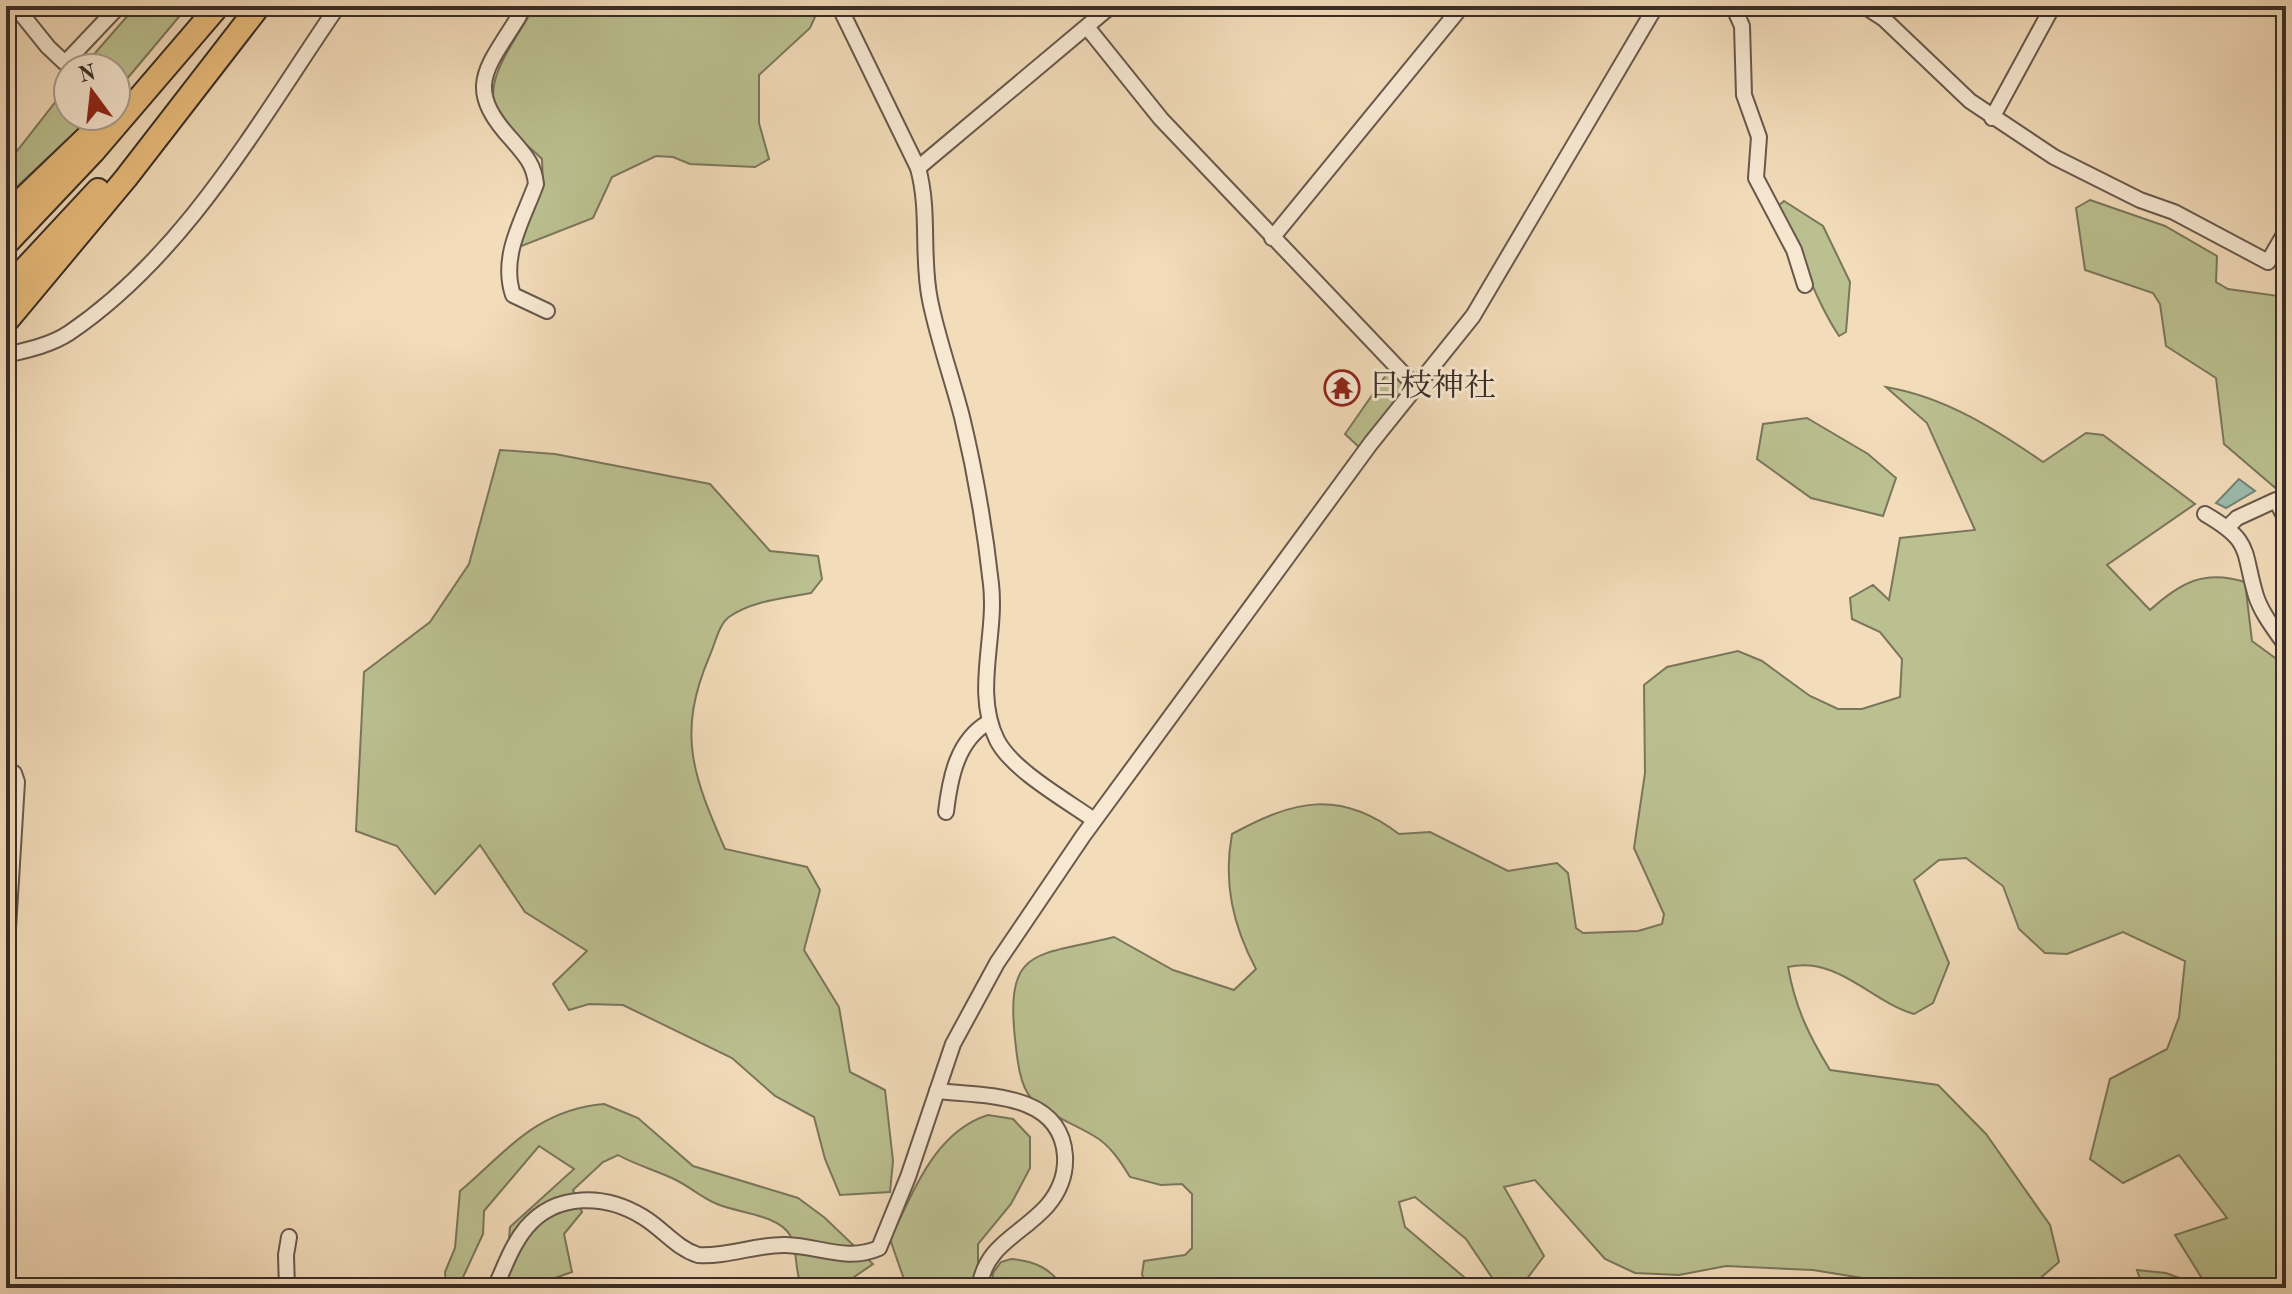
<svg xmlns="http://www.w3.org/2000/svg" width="2292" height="1294" font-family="'Old Standard TT','Noto Serif JP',serif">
<rect width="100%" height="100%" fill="#f3dcba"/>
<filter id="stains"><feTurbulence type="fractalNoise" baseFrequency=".0025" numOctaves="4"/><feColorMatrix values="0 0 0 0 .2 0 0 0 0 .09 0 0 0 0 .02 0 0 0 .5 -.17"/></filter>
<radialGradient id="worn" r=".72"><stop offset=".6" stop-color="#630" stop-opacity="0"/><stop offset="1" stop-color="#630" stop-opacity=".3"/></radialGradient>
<!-- green -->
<g fill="#bbc090" stroke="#7a765c" stroke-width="2">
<polygon points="136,6 188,6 116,92 116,68 82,68"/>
<path d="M534 6H820L810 28 759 75V123L769 159 755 167 690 164 673 157 656 156 612 177 593 218 519 247 543 187 542 159C528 145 507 131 498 114 479 80 520 36 534 6Z"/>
<polygon points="68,86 68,116 92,116 6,197 6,165"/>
<polygon points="2090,200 2165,226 2217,256 2216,282 2228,289 2286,297 2286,497 2224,444 2216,378 2166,346 2160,304 2153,293 2085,270 2076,208"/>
<path d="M1784 201 1823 226 1850 282 1846 332 1839 336C1812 295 1800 249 1778 206Z"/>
<polygon points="1391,368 1405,379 1405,389 1360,448 1345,434"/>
<path d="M1886 387C1945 397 1995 429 2043 462L2086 433 2103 435 2195 504 2107 565 2150 610C2180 583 2204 569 2245 582L2252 641 2286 666V894L2283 895 2286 909V1288H2208L2175 1235 2227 1218 2179 1155 2123 1183 2090 1159 2110 1079 2167 1049 2179 1017 2185 961 2123 932 2067 954 2045 953 2019 929 2003 886 1966 858 1939 860 1914 880 1949 963 1933 1003 1914 1014C1870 1001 1838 956 1788 967 1795 1007 1809 1036 1830 1070L1938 1085 1986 1134 2050 1225 2059 1262 2029 1288H1924L1813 1270 1726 1266 1679 1275 1635 1273 1605 1259 1535 1180 1504 1187 1544 1256 1520 1288H1499L1466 1239 1415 1197 1399 1202 1405 1227 1477 1288H1146L1142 1274 1144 1261 1185 1255 1192 1248V1194L1182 1184 1161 1185 1130 1177C1121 1162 1110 1145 1094 1136 1075 1124 1047 1115 1031 1098 1019 1084 1017 1056 1015 1039 1005 945 1037 957 1114 937L1173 970 1234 990 1256 969C1233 926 1223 883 1232 834 1294 800 1340 789 1399 834L1430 832 1508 871 1557 863 1568 873 1576 928 1583 933 1638 931 1662 924 1664 914 1634 848 1645 773 1644 685 1667 667 1738 651 1762 661 1810 696 1838 709H1862L1900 697 1902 659 1880 632 1852 619 1850 598 1873 585 1889 600 1900 538 1975 530 1927 423Z"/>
<polygon points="1807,418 1868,454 1896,478 1883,516 1811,498 1757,459 1763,424"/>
<path d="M500 450 555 454 710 484 770 551 818 556 822 579 811 593C784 598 751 601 729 617 719 624 715 644 710 655 676 734 693 775 725 849L807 867 820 890 804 950 839 1007 850 1072 885 1090 893 1161 890 1192 840 1195 825 1159 814 1117 775 1096 732 1058 623 1005 589 1004 569 1010 553 984 587 951 525 912 480 845 435 894 397 846 356 831 364 672 430 622 469 564Z"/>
<path d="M604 1104 638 1118 693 1166 798 1198 825 1218 873 1264 838 1288H802C794 1270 798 1249 790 1235 777 1214 737 1213 717 1204 702 1198 689 1186 674 1179 655 1170 636 1165 618 1155L603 1162 573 1190 582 1212 564 1234 572 1272 526 1288H505L510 1227 574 1169 539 1146 484 1211 483 1234 458 1288H446L445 1272 455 1248 460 1191C509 1149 537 1110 604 1104Z"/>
<path d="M988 1115 1013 1119 1030 1137V1168L1011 1204 978 1244V1288H907L890 1239C914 1192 934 1132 988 1115Z"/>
<path d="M1011 1259C1035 1261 1050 1268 1064 1288H992L993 1273 1001 1262Z"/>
<polygon points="2137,1270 2166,1273 2207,1288 2143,1288"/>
</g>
<!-- water -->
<polygon fill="#9cbcac" stroke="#748377" stroke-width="2" points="2239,479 2255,491 2226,508 2216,503"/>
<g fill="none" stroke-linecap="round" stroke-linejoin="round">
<defs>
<g id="minor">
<polyline points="15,6 48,47 65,63 119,6"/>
<path d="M521 6 519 16C486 70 463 87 513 141 526 156 534 165 536 184 523 220 500 256 513 295L547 311"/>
<path d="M839 6 918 168C930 211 921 257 930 300 938 340 952 378 962 417 975 471 985 529 991 584 997 636 973 692 997 740 1012 770 1066 800 1094 820"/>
<polyline points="1733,6 1742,26 1744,95 1759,137 1756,178 1794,250 1805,285"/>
<polyline points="1864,6 1884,19 1970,101 2054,157 2140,200 2174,212 2268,262 2286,231"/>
<polyline points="1087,27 1161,119 1415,386"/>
<polyline points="1992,118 2053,6"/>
<polyline points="918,168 1111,6"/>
<polyline points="1272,238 1462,6"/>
<path d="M6 355C27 350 51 345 69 333 186 254 259 121 338 6"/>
<path d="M2205 514C2253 542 2242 549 2256 596 2262 614 2275 630 2286 646"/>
<polyline points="2228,527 2237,518 2276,500 2286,520"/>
<polyline points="6,769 14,773 17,782 6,961"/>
<path d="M946 812C950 778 957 740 989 722"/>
<path d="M937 1091C984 1096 1061 1092 1065 1156 1066 1175 1059 1192 1047 1206 1020 1236 986 1244 979 1288"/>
<polyline points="287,1288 286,1255 289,1237"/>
<path d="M495 1288C504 1268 512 1245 526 1228 556 1192 606 1194 643 1217 663 1229 676 1248 698 1255 728 1257 757 1244 786 1245 819 1246 847 1262 879 1248L908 1177 953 1044 997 963 1083 836 1371 443 1473 316 1656 6"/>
</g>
<g id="highway">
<polyline points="6,215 109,116"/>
<polyline points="6,244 93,152 218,6"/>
<polyline points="6,289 98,190"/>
<polyline points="6,322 126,178 259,6"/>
</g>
</defs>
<!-- minor casing -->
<use href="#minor" stroke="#68594c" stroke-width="18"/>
<!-- highway casing -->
<use href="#highway" stroke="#392d27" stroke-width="26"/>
<!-- minor -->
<use href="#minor" stroke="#f7e8d2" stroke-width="14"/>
<!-- highway -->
<use href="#highway" stroke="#eabe7d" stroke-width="22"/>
</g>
<!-- icons -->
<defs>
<symbol id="temple-ring" viewBox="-11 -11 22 22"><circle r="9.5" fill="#f7e8d2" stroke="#8f2418" stroke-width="1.5"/><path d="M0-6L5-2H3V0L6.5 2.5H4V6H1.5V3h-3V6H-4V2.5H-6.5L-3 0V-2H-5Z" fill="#8f2418"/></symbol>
</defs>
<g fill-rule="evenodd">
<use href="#temple-ring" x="1322" y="368" width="40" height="40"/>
</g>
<g text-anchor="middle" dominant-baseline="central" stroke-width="6" stroke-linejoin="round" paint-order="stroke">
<!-- poi labels -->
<g font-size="32" fill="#392d27" stroke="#f7e8d2" text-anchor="start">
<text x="1368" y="388">日枝神社</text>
</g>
</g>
<!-- margin -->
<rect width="2292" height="1294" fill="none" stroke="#f3dcba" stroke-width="32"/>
<rect x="8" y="8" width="2276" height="1278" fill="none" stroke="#392d27" stroke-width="4"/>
<rect x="16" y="16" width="2260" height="1262" fill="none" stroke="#392d27" stroke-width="2"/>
<!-- north arrow -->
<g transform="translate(92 92) rotate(345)"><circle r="38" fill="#f7e8d2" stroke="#ab9d8e" stroke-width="2"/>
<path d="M0-6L14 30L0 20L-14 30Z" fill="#8f2418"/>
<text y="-12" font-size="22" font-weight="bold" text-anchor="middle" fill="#392d27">N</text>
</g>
<rect width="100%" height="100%" filter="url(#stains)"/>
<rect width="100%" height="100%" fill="url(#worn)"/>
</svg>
